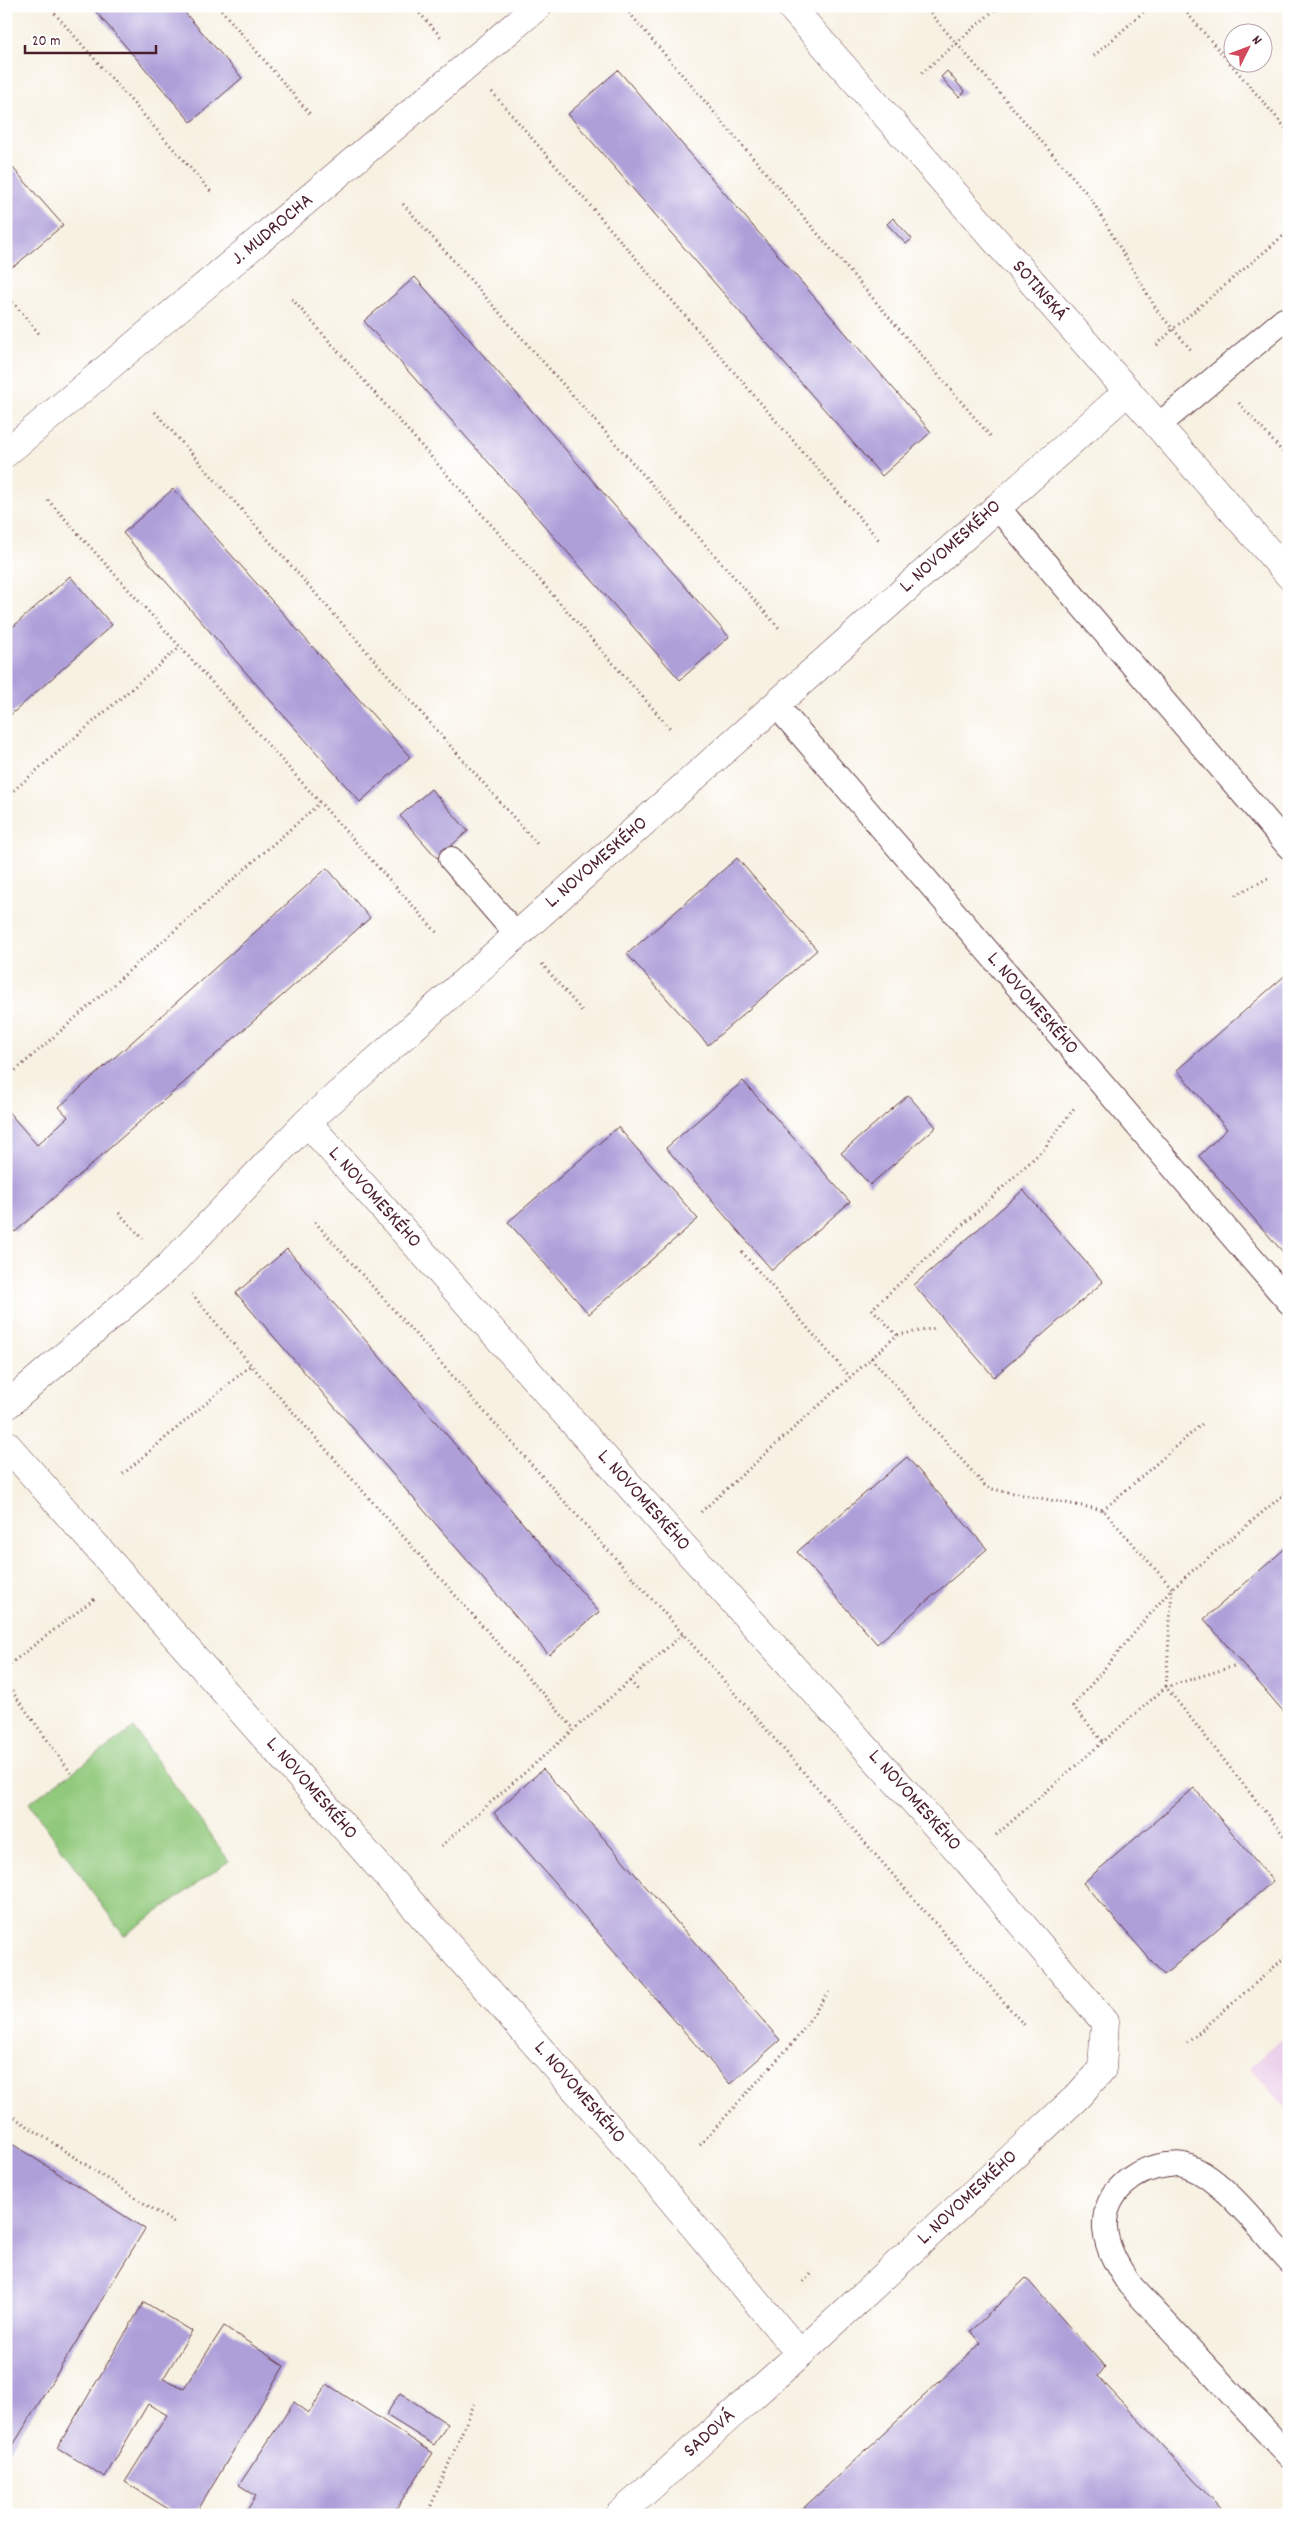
<svg xmlns="http://www.w3.org/2000/svg" width="1295" height="2521" font-family="Dekko,sans-serif">
<rect width="100%" height="100%" fill="#fff"/>
<filter id="ink" filterUnits="userSpaceOnUse"><feTurbulence type="fractalNoise" baseFrequency=".02" numOctaves="2"/><feDisplacementMap in="SourceGraphic" scale="10" xChannelSelector="R" yChannelSelector="G"/><feConvolveMatrix kernelMatrix="1 2 1 2 8 2 1 2 1" color-interpolation-filters="sRGB"/></filter>
<filter id="wash" filterUnits="userSpaceOnUse"><feTurbulence type="fractalNoise" baseFrequency=".0096" numOctaves="4" result="noise"/><feDisplacementMap in="SourceGraphic" scale="20" xChannelSelector="R" yChannelSelector="G"/><feGaussianBlur stdDeviation="1.12" result="paint"/><feColorMatrix in="noise" values="0 0 0 0 0 0 0 0 0 0 0 0 0 0 0 0 0 1.4 0 .05"/><feComposite in="paint" operator="in"/></filter>
<g filter="url(#wash)">
<rect width="100%" height="100%" fill="#f7f1e2"/>
<!-- built -->
<polygon fill="#ecd1ea" points="1289,2033 1289,2112 1249,2067"/>
<!-- green -->
<polygon fill="#91c97c" stroke="#6e7454" points="134,1728 229,1861 124,1936 29,1803"/>
<g id="blocks">
<!-- building -->
<g fill="#ae9fd9">
<polygon points="91,6 179,6 242,78 191,122"/>
<polygon points="618,70 931,432 882,476 568,114"/>
<polygon points="947,71 965,92 959,97 941,77"/>
<polygon points="6,160 63,225 17,264 8,269 6,268"/>
<polygon points="893,218 912,239 906,244 887,224"/>
<polygon points="415,277 729,637 680,680 364,321"/>
<polygon points="173,489 410,757 360,802 123,533"/>
<polygon points="70,576 112,625 6,719 6,633"/>
<polygon points="431,789 468,831 437,858 400,816"/>
<polygon points="737,858 817,950 708,1045 627,954"/>
<polygon points="327,868 370,918 15,1232 6,1222 6,1109 37,1145 68,1117 59,1107"/>
<polygon points="1289,972 1289,1259 1199,1156 1227,1129 1177,1070"/>
<polygon points="743,1081 850,1202 772,1270 666,1148"/>
<polygon points="908,1095 936,1127 870,1185 841,1153"/>
<polygon points="618,1127 698,1219 589,1314 508,1222"/>
<polygon points="1023,1190 1103,1282 994,1377 914,1285"/>
<polygon points="287,1249 599,1612 549,1655 236,1293"/>
<polygon points="907,1457 987,1549 877,1644 797,1552"/>
<polygon points="1289,1545 1289,1706 1283,1711 1204,1619"/>
<polygon points="543,1769 780,2040 730,2084 494,1813"/>
<polygon points="1194,1788 1273,1881 1164,1975 1083,1883"/>
<polygon points="6,2140 145,2229 6,2457"/>
<polygon points="1026,2278 1105,2367 1098,2376 1226,2515 796,2515 981,2343 971,2331"/>
<polygon points="144,2302 192,2331 163,2379 184,2388 224,2326 284,2366 195,2515 178,2515 125,2482 167,2415 148,2404 105,2477 57,2448"/>
<polygon points="327,2384 433,2453 392,2515 244,2515 256,2496 239,2485 294,2402 309,2413"/>
<polygon points="400,2393 448,2424 434,2445 386,2415"/>
</g>
</g>
</g>
<g filter="url(#ink)">
<use href="#blocks" fill-opacity="0" stroke="#643e46" stroke-width="1"/>
<g fill="none" stroke-linecap="round" stroke-linejoin="round">
<defs>
<g id="lane">
<polyline points="1159,425 1284,320"/>
<polyline points="996,506 1289,847"/>
<polyline points="776,705 1289,1302"/>
<polyline points="451,859 516,934"/>
<path d="M1289 2261C1263 2233 1219 2173 1183 2165 1178 2163 1172 2165 1167 2165 1134 2169 1103 2193 1105 2229 1107 2250 1118 2267 1129 2284L1289 2456"/>
</g>
<g id="street">
<polyline points="6,453 538,6"/>
<polyline points="307,1122 674,1536 968,1861 1105,2022 1102,2069 1077,2097 800,2354 619,2515"/>
<polyline points="6,1406 169,1266 307,1122 1128,391"/>
<polyline points="6,1444 652,2176 800,2354"/>
</g>
<polyline id="secondary" points="790,6 1289,575"/>
</defs>
<!-- lane casing -->
<use href="#lane" stroke="#643e46" stroke-width="26"/>
<!-- street casing -->
<use href="#street" stroke="#643e46" stroke-width="29"/>
<!-- secondary casing -->
<use href="#secondary" stroke="#643e46" stroke-width="29"/>
<!-- path -->
<g stroke="#643e46" stroke-width="3" stroke-dasharray="1 4" stroke-linecap="butt">
<polyline points="48,6 213,194"/>
<polyline points="218,6 310,114"/>
<polyline points="413,6 442,38"/>
<polyline points="642,6 660,10 674,6"/>
<polyline points="924,6 1090,197 1158,312 1193,352"/>
<polyline points="1181,6 1289,132"/>
<polyline points="626,9 992,438"/>
<polyline points="1094,56 1150,6"/>
<polyline points="922,73 999,6"/>
<polyline points="492,92 879,540"/>
<polyline points="403,204 780,629"/>
<polyline points="1285,234 1289,238"/>
<polyline points="6,294 41,336"/>
<polyline points="292,299 670,728"/>
<polyline points="1157,345 1173,329 1289,231"/>
<polyline points="1239,403 1289,459"/>
<polyline points="155,412 539,846"/>
<polyline points="48,500 439,935"/>
<polyline points="6,797 180,647"/>
<polyline points="1236,895 1270,877"/>
<polyline points="542,964 582,1011"/>
<polyline points="6,1060 15,1071 320,803"/>
<polyline points="119,1213 143,1239"/>
<polyline points="315,1222 683,1634 1024,2025"/>
<polyline points="742,1252 850,1377"/>
<polyline points="192,1294 251,1365 574,1729"/>
<polyline points="897,1335 872,1309 1044,1149 1075,1107"/>
<polyline points="871,1358 987,1488 1103,1510 1172,1588 1073,1706 1103,1742"/>
<polyline points="123,1474 251,1365"/>
<polyline points="1289,1490 1172,1588 1166,1687 1289,1842"/>
<polyline points="1103,1510 1203,1423"/>
<polyline points="701,1512 897,1335 936,1328"/>
<polyline points="6,1667 94,1599"/>
<polyline points="630,1681 640,1692"/>
<polyline points="6,1683 71,1773"/>
<polyline points="996,1835 1166,1687 1234,1666"/>
<polyline points="441,1846 683,1634"/>
<polyline points="1187,2043 1289,1954"/>
<polyline points="6,2112 174,2223"/>
<polyline points="700,2145 796,2039 829,1992"/>
<polyline points="803,2282 811,2274"/>
<polyline points="6,2492 14,2497"/>
<polyline points="427,2515 474,2404"/>
</g>
<!-- lane -->
<use href="#lane" stroke="#fff" stroke-width="24"/>
<!-- street -->
<use href="#street" stroke="#fff" stroke-width="28"/>
<!-- secondary -->
<use href="#secondary" stroke="#fff" stroke-width="28"/>
</g>
</g>
<g text-anchor="middle" dominant-baseline="central" stroke-width="4.5" stroke-linejoin="round" paint-order="stroke">
<!-- street labels -->
<g font-size="20" fill="#4a1f2b" stroke="#fff">
<text transform="translate(273 230) rotate(-40)">J. MUDROCHA</text>
<text transform="translate(1039 291) rotate(49)">SOTINSKÁ</text>
<text transform="translate(951 547) rotate(-42)">L. NOVOMESKÉHO</text>
<text transform="translate(597 863) rotate(-41)">L. NOVOMESKÉHO</text>
<text transform="translate(1032 1004) rotate(49)">L. NOVOMESKÉHO</text>
<text transform="translate(374 1198) rotate(48)">L. NOVOMESKÉHO</text>
<text transform="translate(643 1501) rotate(48)">L. NOVOMESKÉHO</text>
<text transform="translate(311 1789) rotate(49)">L. NOVOMESKÉHO</text>
<text transform="translate(914 1801) rotate(48)">L. NOVOMESKÉHO</text>
<text transform="translate(579 2093) rotate(49)">L. NOVOMESKÉHO</text>
<text transform="translate(968 2198) rotate(-43)">L. NOVOMESKÉHO</text>
<text transform="translate(710 2434) rotate(-42)">SADOVÁ</text>
</g>
</g>
<!-- margin -->
<rect width="1295" height="2521" fill="none" stroke="#fff" stroke-width="25"/>
<!-- north arrow -->
<g transform="translate(1248 48) rotate(48)"><circle r="24" fill="#ffffff" stroke="#b7a5aa"/>
<path d="M0-4L9 19L0 12L-9 19Z" fill="#d1495b"/>
<text y="-8" font-size="14" font-weight="bold" text-anchor="middle" fill="#4a1f2b">N</text>
</g>
<!-- scale -->
<path d="M25 45v8h131v-8" fill="none" stroke="#4a1f2b" stroke-width="2.5"/>
<text x="32" y="45" font-size="15" fill="#4a1f2b" stroke="#ffffff" stroke-width="4" paint-order="stroke">20 m</text>
</svg>
